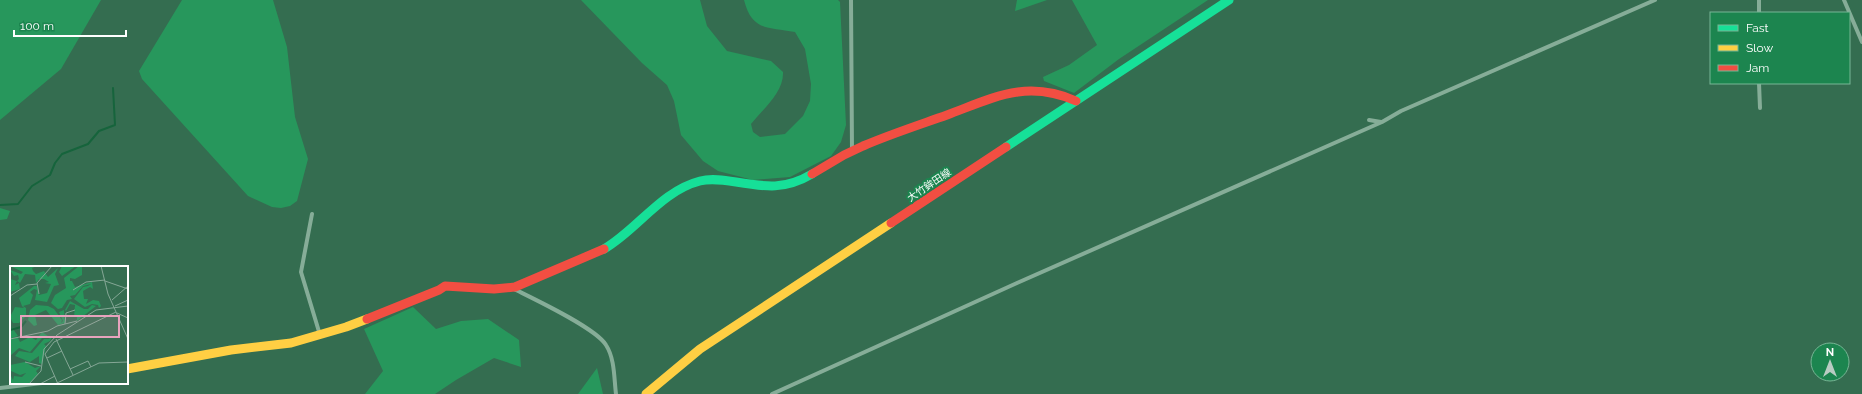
<svg xmlns="http://www.w3.org/2000/svg" width="1862" height="394" font-family="Raleway,'Noto Sans JP',sans-serif">
<rect width="100%" height="100%" fill="#346d50"/>
<!-- green -->
<g fill="#27975c">
<polygon points="0,0 101,0 61,69 0,120"/>
<polygon points="182,0 273,0 287,47 295,117 308,159 297,201 290,206 281,208 272,207 248,196 142,79 139,71"/>
<path d="M581 0H700L707 26 727 51 771 61 783 72C784 92 763 109 751 124L753 132 760 137 785 134 803 116 810 101 811 84 805 49 795 32C767 27 752 31 744 0H838L840 2 846 125 841 142 831 156 790 177 753 180 718 171 703 161 681 135 674 101 667 85 642 63Z"/>
<polygon points="1017,0 1047,0 1015,11"/>
<polygon points="1072,0 1208,0 1119,59 1074,93 1044,81 1043,77 1069,65 1097,45"/>
<polygon points="0,208 10,211 7,219 0,220"/>
<polygon points="413,307 436,329 461,321 488,319 519,340 521,367 494,358 456,380 435,394 365,394 383,371 364,329"/>
<polygon points="597,368 603,394 578,394"/>
</g>
<g fill="none" stroke-linecap="round" stroke-linejoin="round">
<!-- stream -->
<polyline stroke="#16643c" stroke-width="2" points="0,205 18,204 32,186 50,175 55,163 62,154 88,144 99,131 115,125 113,88"/>
<!-- street -->
<g stroke="#86ad98" stroke-width="4">
<polyline points="851,0 852,151"/>
<polyline points="1759,0 1759,13"/>
<polyline points="1844,0 1862,42"/>
<polyline points="1759,83 1760,108"/>
<polyline points="1369,120 1381,122"/>
<polyline points="312,214 301,272 320,335"/>
<path d="M514 289C534 299 596 328 606 345 615 359 614 379 616 394"/>
<polyline points="0,388 42,383"/>
<polyline points="772,394 1017,283 1382,122 1401,111 1655,0"/>
</g>
<!-- fast -->
<g stroke="#16e098" stroke-width="9">
<polyline points="1006,147 1229,0"/>
<path d="M604 249C637 230 661 191 700 181 711 178 724 180 736 182 766 187 785 190 812 174"/>
</g>
<!-- slow -->
<g stroke="#ffcf43" stroke-width="9">
<polyline points="127,369 231,350 291,343 346,327 367,319"/>
<polyline points="646,394 700,349 891,223"/>
</g>
<!-- jam -->
<g stroke="#f24e42" stroke-width="9">
<path d="M812 174 844 155 863 146C891 134 919 125 947 115 993 98 1026 79 1076 101"/>
<polyline points="891,223 1006,147"/>
<polyline points="367,319 439,290 445,286 494,289 515,287 604,249"/>
</g>
</g>
<g text-anchor="middle" dominant-baseline="central" stroke-width="4" stroke-linejoin="round" paint-order="stroke">
<!-- street labels -->
<g font-size="10" fill="#fff" stroke="#1c854f">
<text transform="translate(929 185) rotate(-34)">大竹鉾田線</text>
</g>
</g>
<!-- overview -->
<g transform="translate(10 266)">
<rect width="118" height="118" fill="#346d50"/>
<path d="M0 0H27L22 2 23 5 26 8 34 5 38 11 48 2 45 8 49 19 44 20 37 36 25 34 27 24 24 23 20 26 23 29 20 38 13 40 16 42V50L9 57H3L0 51 5 41 14 42 12 40 9 32 24 20H27L29 29 37 27 41 18 35 17 39 16 34 13H29L26 17 25 9 15 8 10 17 7 15 9 13 8 9 4 10 0 4 11 8 13 6ZM52 0H66L52 10 49 6ZM69 0H72V9L65 13 60 12V15H62L65 21 82 16 83 23 80 21 73 25 74 33H78L76 38 83 34 89 35 91 40 89 42 88 39 82 38 75 41 64 33 73 21 78 20 81 18 73 20 65 29 60 30 62 33 57 34 52 42 48 43 41 37 45 29 56 22 54 12ZM0 13 7 15 5 19 9 17 10 23 0 26ZM60 35 74 43H78L82 39 86 40 67 55V50L64 51 65 39 60 38 56 45 55 44ZM26 39 38 40 44 43 52 54 51 57 53 55 49 46 54 44 55 57 48 59 36 44 25 49 27 59 24 60 18 54 20 44ZM11 61 3 63 8 70 2 72H8L10 76 20 71 26 74 32 66 38 70 32 72 20 86 9 82 0 90V65L2 62ZM42 70 40 75 34 78 36 80 32 98 29 97V90L20 96 5 90 9 85 22 87 34 73H39ZM15 96 25 102 31 100 26 105 28 108 19 118H0V108L3 114 4 110 12 111 16 107 10 109 1 105 0 99Z" fill="#27975c"/>
<path fill="none" stroke="#16643c" stroke-width="2" d="M0 64 11 61 16 55"/>
<path fill="none" stroke="#85a796" stroke-width="1" d="M91 0 98 28 118 73M95 15 118 23M63 24 76 16 95 14M29 28 27 17 42 0M0 30 17 19 27 18M102 34 118 20M105 40 118 34M107 47 118 52M55 58 56 47 65 44M0 73 38 65 47 60 67 55M46 73 63 109M37 92 52 85M15 96 31 100M60 103 78 95 81 101M19 118 31 105 34 83 47 69 86 44 118 40M30 118 45 110M45 118 89 97 118 96M48 118 35 88 44 76 106 46"/>
<path fill="#e7a3bd" fill-opacity="0.15" stroke="#e7a3bd" stroke-width="2" d="M11 50H109V71H11Z"/>
<rect width="118" height="118" fill="none" stroke="#fff" stroke-width="2"/>
</g>
<!-- legend -->
<rect x="1710" y="12" width="140" height="72" fill="#1c854f" stroke="#77b695"/>
<rect x="1718" y="25" width="20" height="6" fill="#16e098" stroke="#77b695"/>
<text x="1746" y="32" font-size="12" fill="#ffffff">Fast</text>
<rect x="1718" y="45" width="20" height="6" fill="#ffcf43" stroke="#77b695"/>
<text x="1746" y="52" font-size="12" fill="#ffffff">Slow</text>
<rect x="1718" y="65" width="20" height="6" fill="#f24e42" stroke="#77b695"/>
<text x="1746" y="72" font-size="12" fill="#ffffff">Jam</text>
<!-- north arrow -->
<g transform="translate(1830 362)"><circle r="19" fill="#1c854f" stroke="#77b695"/>
<path d="M0-3L7 15L0 10L-7 15Z" fill="#b8ccc2"/>
<text y="-6" font-size="11" font-weight="bold" text-anchor="middle" fill="#ffffff">N</text>
</g>
<!-- scale -->
<path d="M14 30v6h112v-6" fill="none" stroke="#ffffff" stroke-width="2"/>
<text x="20" y="30" font-size="12" fill="#ffffff" stroke="#1c854f" stroke-width="3" paint-order="stroke">100 m</text>
</svg>
